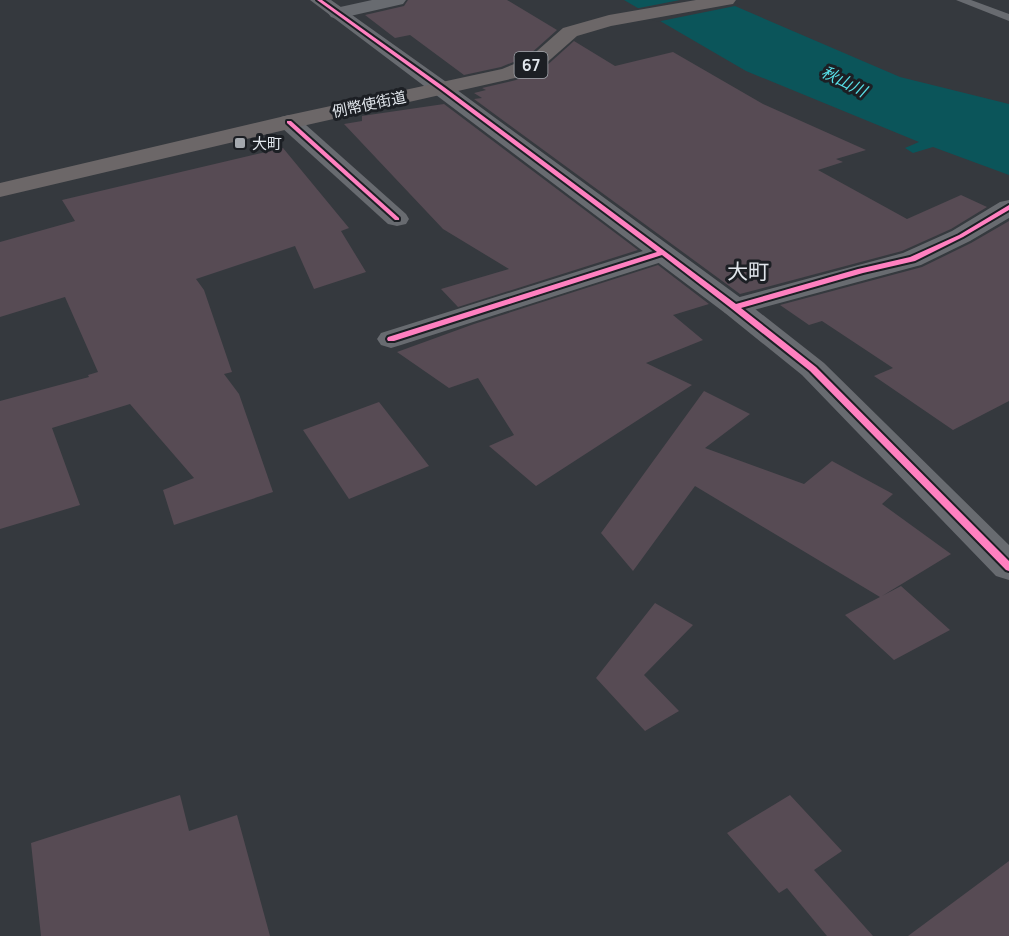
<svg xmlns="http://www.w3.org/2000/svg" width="1009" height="936" font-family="Manrope,'Noto Sans JP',sans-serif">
<rect width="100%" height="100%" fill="#35393e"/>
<!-- water -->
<polygon fill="#0b555a" points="624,0 721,0 900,77 1009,104 1009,175 933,147 913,153 905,148 919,142 746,71"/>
<!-- pier -->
<polygon fill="#35393e" points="680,0 729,0 740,5 656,22 634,9"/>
<!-- building -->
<g fill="#574b54">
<polygon points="408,0 507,0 557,30 528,56 501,67 464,75 410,35 395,38 365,15 404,6"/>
<polygon points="574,41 615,66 673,52 763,104 866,150 836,159 843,162 818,170 907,219 961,195 987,207 951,229 902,251 740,294 474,99 482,98 474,93 486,90 482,88 516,80 544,68"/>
<polygon points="444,104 638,250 458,307 441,289 509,269 443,229 344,124 362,121 362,116"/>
<polygon points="283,148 349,228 341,231 366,272 314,289 295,246 196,279 204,290 232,372 224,374 239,394 273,492 174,525 163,490 194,478 130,404 52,428 80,505 0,529 0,401 89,377 88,375 98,372 65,297 0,317 0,242 75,221 62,200"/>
<polygon points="1009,221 1009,401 953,430 874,376 893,368 822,321 809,325 780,305 922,267 971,243"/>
<polygon points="658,265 709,304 673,315 703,340 646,363 692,385 536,486 489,446 514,435 478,378 449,388 397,352 474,324"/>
<polygon points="704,391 750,414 705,448 804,484 832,461 893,494 882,504 951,554 882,596 901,586 950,630 894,660 845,615 880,597 695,486 633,571 601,533"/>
<polygon points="379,402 429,466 349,499 303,430"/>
<polygon points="655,603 693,625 644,675 679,711 645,731 596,678"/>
<polygon points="180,795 189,831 237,815 270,936 41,936 31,843"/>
<polygon points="790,795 842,851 814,870 873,936 827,936 787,888 779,893 727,833"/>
<polygon points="1009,861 1009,936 908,936"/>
</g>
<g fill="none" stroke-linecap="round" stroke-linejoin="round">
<!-- service -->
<polygon fill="#686b70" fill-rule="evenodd" points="956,0 971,0 1009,14 1009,21"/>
<!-- minor -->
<g fill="#686b70" fill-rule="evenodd">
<polygon points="372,0 406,0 403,4 337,19 331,17 328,13 331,9"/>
<polygon points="289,115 297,117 406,214 409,219 406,224 397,226 388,224 281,127 278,122 281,117"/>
<polygon points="1009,200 1009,218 970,241 921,265 735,315 725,313 721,307 725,301 903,253 952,231 1000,202"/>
<polygon points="662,245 671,247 675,253 671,259 401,345 391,348 381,345 377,339 381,333"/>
</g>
<!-- tertiary -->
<polygon fill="#686b70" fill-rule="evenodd" points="310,0 331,0 449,84 745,301 824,363 1009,545 1009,580 996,576 802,375 725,313"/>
<!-- primary -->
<polygon fill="#6c6768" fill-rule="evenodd" points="696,0 736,0 733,4 727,5 611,26 577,36 543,66 515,78 289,129 0,197 0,183 289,115 502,69 529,58 563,28 609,15"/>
<defs>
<g id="cycleway">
<polygon points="317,0 322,0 444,87 736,304 858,269 910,257 959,235 1009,205 1009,210 963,237 915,261 863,273 741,308 816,367 1009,561 1009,571 1006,570 810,371 732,309 662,255 394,341 388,341 387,339 388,337 657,252 440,89"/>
<polygon points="287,121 291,121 399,218 399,220 395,220 287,123"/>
</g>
</defs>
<!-- cycleway casing -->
<use href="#cycleway" stroke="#1c1f24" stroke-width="4"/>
<!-- cycleway -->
<use href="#cycleway" fill="#ff80c0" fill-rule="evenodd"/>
</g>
<!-- markers -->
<rect fill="#a5a9af" stroke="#1c1f24" stroke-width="2" x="234" y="137" width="12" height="12" rx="3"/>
<g text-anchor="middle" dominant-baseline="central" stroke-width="6" stroke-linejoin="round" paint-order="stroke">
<!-- far-street labels -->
<g font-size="15" fill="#e1e6ec" stroke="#1c1f24">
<text transform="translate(369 104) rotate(-12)">例幣使街道</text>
</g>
<!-- far-poi labels -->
<g font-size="15" fill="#e1e6ec" stroke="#1c1f24" text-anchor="start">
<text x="252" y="143">大町</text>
</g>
<!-- shield labels -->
<rect fill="#1c1f24" stroke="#a6aab0" stroke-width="1.5" x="514.5" y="52" width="33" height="26" rx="4.5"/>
<g font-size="16" font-weight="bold" fill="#e1e6ec">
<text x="531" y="65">67</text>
</g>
<!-- far-water labels -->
<g font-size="16" font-style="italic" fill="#59e0e8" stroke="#1c1f24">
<text transform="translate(844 81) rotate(27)">秋山川</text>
</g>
<!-- quarter labels -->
<g font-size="21" fill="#e1e6ec" stroke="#1c1f24">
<text x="748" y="271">大町</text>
</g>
</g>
</svg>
